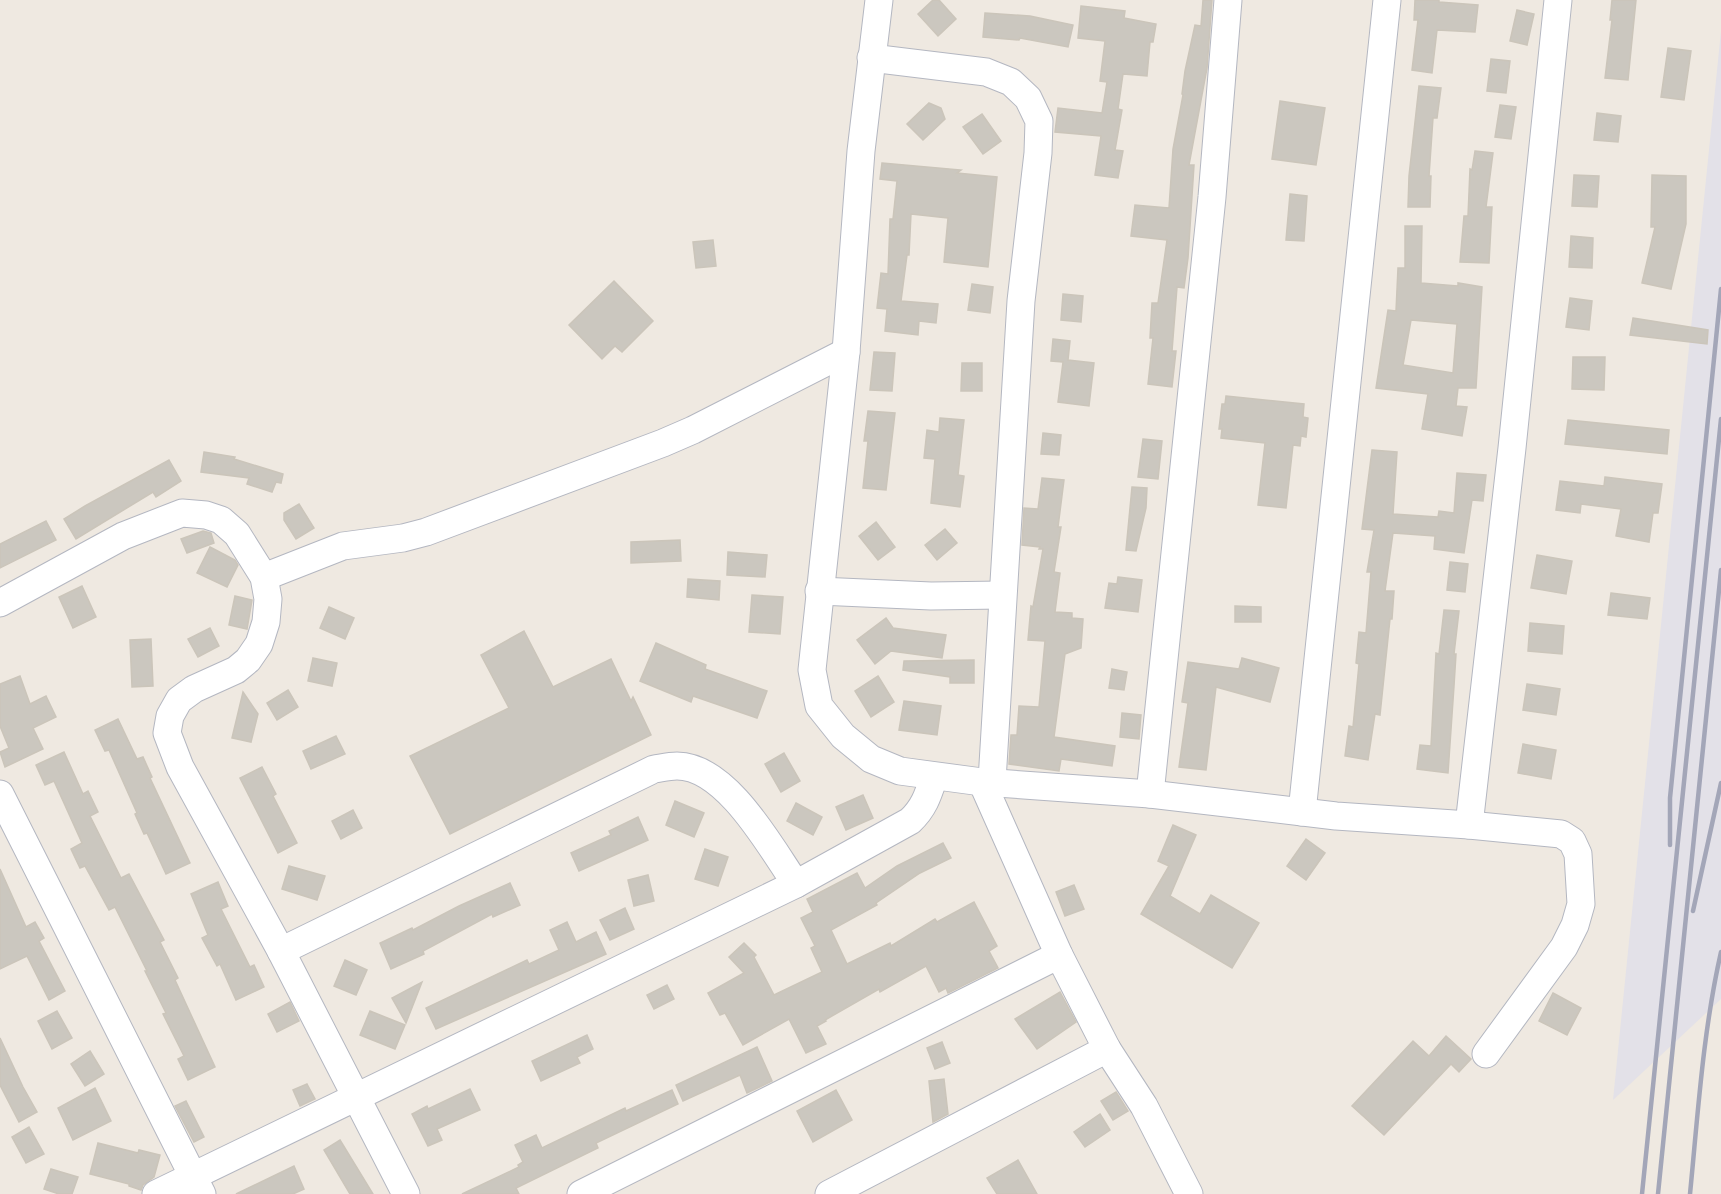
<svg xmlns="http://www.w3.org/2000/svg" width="1721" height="1194" font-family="'Sofia Sans Condensed',sans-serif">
<rect width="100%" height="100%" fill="#efe9e1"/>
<!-- industrial -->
<polygon fill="#e3e1e8" points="1721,31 1721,999 1613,1100"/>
<!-- building -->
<g fill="#cbc7bf" stroke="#cbc5ba" stroke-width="1.5" fill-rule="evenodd">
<polygon points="933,0 939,0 956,19 938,36 918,14"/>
<polygon points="1203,0 1212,0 1207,68 1189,165 1194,165 1188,258 1184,288 1177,287 1172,351 1176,351 1172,387 1148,384 1153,338 1150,338 1152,303 1158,303 1167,240 1131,236 1135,205 1169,208 1173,149 1183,95 1182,94 1185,71 1195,25 1201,26"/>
<polygon points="1415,0 1439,0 1439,2 1478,5 1475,32 1437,30 1432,73 1412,70 1418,20 1414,20"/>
<polygon points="1612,0 1636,0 1628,80 1605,78 1612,20 1610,20"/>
<polygon points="1081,6 1125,11 1124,18 1156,24 1153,42 1150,42 1147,76 1123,74 1118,109 1122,110 1115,150 1123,151 1118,178 1095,175 1101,136 1055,132 1058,108 1102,113 1107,82 1100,81 1105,41 1078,38"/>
<polygon points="1517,10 1534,14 1527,45 1510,41"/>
<polygon points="985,13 1030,16 1073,25 1068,47 1020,38 1019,40 983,37"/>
<polygon points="1668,48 1691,51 1684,100 1661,97"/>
<polygon points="1491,59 1510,61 1506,93 1487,91"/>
<polygon points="1419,86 1441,88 1437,118 1433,118 1429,176 1431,176 1430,207 1408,207 1409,176"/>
<polygon points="1280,101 1325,108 1316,165 1272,159"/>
<polygon points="929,103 941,108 945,119 923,140 907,124"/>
<polygon points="1500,105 1516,107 1511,139 1495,137"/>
<polygon points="1597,113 1621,116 1618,142 1594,140"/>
<polygon points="982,114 1001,141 983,154 963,127"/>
<polygon points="1475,151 1493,153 1486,207 1492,207 1489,263 1460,262 1464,216 1468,216 1470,169 1472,170"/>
<polygon points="882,163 961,170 957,173 997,177 988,267 944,262 948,218 911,214 909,255 907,255 901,301 938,304 936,323 919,321 918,335 885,331 887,309 877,308 881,273 888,274 890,219 893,219 897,181 880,179"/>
<polygon points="1574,175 1599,176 1597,207 1572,206"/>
<polygon points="1652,175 1686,176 1686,224 1671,289 1642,283 1655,227 1651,227"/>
<polygon points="1290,194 1307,196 1304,241 1286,240"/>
<path d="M1405 226H1422L1421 283 1458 286V283L1482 287 1476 388H1458L1456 406 1467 407 1462 436 1422 429 1428 394 1376 388 1388 310 1396 311 1398 268H1405ZM1411 320 1457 324 1453 373 1403 365Z"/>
<polygon points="1571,236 1593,238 1592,268 1569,267"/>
<polygon points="713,240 716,266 696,268 693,242"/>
<polygon points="614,281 653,321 622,352 615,346 602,359 569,325"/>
<polygon points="972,284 993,287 990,313 968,310"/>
<polygon points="1063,294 1083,296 1081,322 1061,320"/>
<polygon points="1570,298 1592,301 1589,330 1566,327"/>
<polygon points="1633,318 1708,330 1707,344 1630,335"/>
<polygon points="1053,339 1070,341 1068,360 1094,363 1089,406 1058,402 1063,362 1051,361"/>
<polygon points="874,352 895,353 892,391 870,390"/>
<polygon points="1573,357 1605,357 1604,390 1572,389"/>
<polygon points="962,363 982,363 982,391 961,391"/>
<polygon points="1226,396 1304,404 1303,417 1308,418 1306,437 1301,436 1300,446 1293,445 1286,508 1258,505 1265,443 1221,438 1222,429 1219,429 1222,404 1225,404"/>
<polygon points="868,411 895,413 886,490 863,488 868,441 864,441"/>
<polygon points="940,418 964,420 958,475 964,476 960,507 931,503 935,459 924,458 927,430 939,432"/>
<polygon points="1568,420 1669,430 1667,454 1565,444"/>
<polygon points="1043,433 1061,435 1059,455 1041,454"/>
<polygon points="1143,439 1162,441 1158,479 1138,477"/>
<polygon points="1372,450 1397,452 1393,514 1438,517 1439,511 1454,513 1457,473 1486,475 1483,501 1472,500 1464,553 1434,549 1435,536 1393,533 1385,591 1394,591 1392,619 1390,619 1380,715 1375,714 1368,760 1345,756 1349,726 1353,727 1359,664 1356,663 1359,632 1366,633 1371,572 1367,572 1374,530 1362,529"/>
<polygon points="204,452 235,457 234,459 283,474 281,483 276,482 272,492 247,484 249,478 201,472"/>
<polygon points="169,460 181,481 156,497 153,492 76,539 64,519 85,506"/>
<polygon points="1605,477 1662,484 1658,513 1653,513 1649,542 1616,536 1621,509 1581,504 1580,513 1556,510 1560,481 1604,486"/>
<polygon points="1042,478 1064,480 1058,527 1061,527 1054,572 1060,573 1055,612 1072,613 1072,618 1083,619 1081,648 1065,654 1054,737 1115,746 1112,766 1061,759 1059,771 1009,764 1011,735 1017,735 1019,706 1039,707 1045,641 1028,640 1031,606 1033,607 1043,549 1039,549 1040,547 1022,545 1024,508 1038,509"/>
<polygon points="1132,487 1147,488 1146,508 1136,551 1126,550"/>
<polygon points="299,504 314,528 296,539 284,520 284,513"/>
<polygon points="46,521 56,540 0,568 0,544"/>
<polygon points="876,522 895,547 878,560 859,536"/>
<polygon points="945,529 957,543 937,560 925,545"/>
<polygon points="203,531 211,533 214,543 187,553 181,539"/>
<polygon points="680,540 681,561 631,563 631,542"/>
<polygon points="210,547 235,560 238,565 227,587 197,573"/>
<polygon points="728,552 767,555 765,577 727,575"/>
<polygon points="1537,555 1572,561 1566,594 1531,588"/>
<polygon points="1450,562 1468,564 1465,592 1447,590"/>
<polygon points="1118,577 1142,580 1138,612 1105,608 1109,583 1117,584"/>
<polygon points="688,579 720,581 719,600 687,597"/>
<polygon points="82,586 96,617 73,628 59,597"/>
<polygon points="1611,593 1650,598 1647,619 1608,615"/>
<polygon points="752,595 783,597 780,634 749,632"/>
<polygon points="235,596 252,600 247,629 229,625"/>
<polygon points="1235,606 1261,607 1261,622 1235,622"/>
<polygon points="329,607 354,618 345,639 320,628"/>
<polygon points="1444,610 1459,611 1454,654 1456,654 1454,686 1448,773 1417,769 1420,745 1431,746 1436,653 1439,654"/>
<polygon points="886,618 893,628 946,635 942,658 891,651 875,664 857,640"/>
<polygon points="1530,623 1564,626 1562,654 1528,651"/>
<polygon points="210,628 219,646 198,657 188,639"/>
<polygon points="524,631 553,687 611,659 631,701 633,697 651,735 450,834 410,756 509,708 481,655"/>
<polygon points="151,639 153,686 132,687 130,640"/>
<polygon points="656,643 706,665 705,669 767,691 757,718 693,696 691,702 640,681"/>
<polygon points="313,658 337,663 332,686 308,681"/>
<polygon points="1242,658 1279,668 1270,702 1216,687 1206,770 1179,767 1188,703 1182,702 1188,662 1239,669"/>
<polygon points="974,660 974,683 950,683 950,677 903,670 904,661"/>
<polygon points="1112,669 1127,672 1124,690 1109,688"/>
<polygon points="20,676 30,704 46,696 56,717 33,728 43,749 5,767 0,752 9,748 0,726 0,684"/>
<polygon points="878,676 894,702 871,717 855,691"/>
<polygon points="1527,684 1560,689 1556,715 1523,710"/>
<polygon points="288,690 298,707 277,720 267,703"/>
<polygon points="243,692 258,714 251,742 232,738"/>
<polygon points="904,701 941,706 937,735 899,730"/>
<polygon points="1122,713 1141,715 1139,739 1120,737"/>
<polygon points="118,719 137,759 143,757 152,777 150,778 190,863 166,874 147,833 144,834 135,814 137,813 109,750 105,751 95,730"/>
<polygon points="336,736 345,754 311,769 303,751"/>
<polygon points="1523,744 1556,750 1551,779 1518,773"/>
<polygon points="64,752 83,794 88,791 98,812 90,816 121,878 129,874 164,940 160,942 178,978 175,980 215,1067 188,1080 178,1059 184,1056 163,1014 166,1013 145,971 147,971 115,907 109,910 85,866 80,868 71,849 82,843 54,781 45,785 36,765"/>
<polygon points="784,753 800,781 781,792 765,764"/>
<polygon points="262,767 276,794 273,796 297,843 278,853 240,778"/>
<polygon points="863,795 873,818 846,830 836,807"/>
<polygon points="675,801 704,813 694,837 666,825"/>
<polygon points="796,803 822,817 813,835 787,821"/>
<polygon points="353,810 362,828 341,839 332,821"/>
<polygon points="638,817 648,840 579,871 571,853 611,835 609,831"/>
<polygon points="1173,825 1196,835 1170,896 1200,914 1211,895 1259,923 1232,968 1141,914 1169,866 1158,861"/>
<polygon points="1306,839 1325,853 1306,880 1287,866"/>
<polygon points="943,843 951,858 920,873 876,903 877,905 831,930 847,964 890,943 891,946 935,919 937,922 974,902 997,946 989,951 998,968 948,993 946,988 939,992 926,966 880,992 879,989 825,1020 826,1021 817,1026 826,1044 806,1053 789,1019 743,1045 725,1013 720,1015 708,993 744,973 729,957 744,943 756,955 754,957 774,995 822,972 811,948 815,946 801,918 813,912 807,899 857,873 865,888 897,866"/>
<polygon points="705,849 728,857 718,886 695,879"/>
<polygon points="289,866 325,876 317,900 282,889"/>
<polygon points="0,869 26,927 35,922 44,938 39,941 65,991 49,1000 27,956 0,969"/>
<polygon points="648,875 654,901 634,906 628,880"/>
<polygon points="218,882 228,906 221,909 250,967 254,965 264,987 236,1000 220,964 217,966 202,938 208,935 191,894"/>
<polygon points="510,883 520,905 493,917 492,914 423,951 424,954 391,969 380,943 412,928 413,930 459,906"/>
<polygon points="1074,885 1084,909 1065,916 1056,892"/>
<polygon points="625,908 634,929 610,940 600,920"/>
<polygon points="567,922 576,942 596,932 606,954 436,1029 426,1008 527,960 529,964 559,950 550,930"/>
<polygon points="345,960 367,970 356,995 334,986"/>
<polygon points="422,982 406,1023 392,998"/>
<polygon points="667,985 674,999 654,1009 647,995"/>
<polygon points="1060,992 1076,1022 1037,1049 1015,1019"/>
<polygon points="1553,993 1581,1008 1567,1035 1539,1021"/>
<polygon points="290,1002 299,1021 277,1032 268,1014"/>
<polygon points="57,1011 72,1038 52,1049 38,1021"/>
<polygon points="370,1011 405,1025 395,1049 360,1035"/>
<polygon points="587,1035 593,1049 577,1057 580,1063 541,1081 532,1061"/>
<polygon points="1446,1036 1471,1059 1459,1072 1451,1064 1384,1135 1352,1106 1413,1041 1429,1056"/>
<polygon points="0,1038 23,1087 37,1112 19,1122 0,1085"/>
<polygon points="942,1042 950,1063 935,1069 927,1048"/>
<polygon points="757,1047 772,1081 747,1093 740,1075 683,1101 676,1085"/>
<polygon points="90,1051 104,1074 85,1086 71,1064"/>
<polygon points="944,1079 948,1114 933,1122 929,1081"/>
<polygon points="307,1084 315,1099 300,1106 293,1090"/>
<polygon points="95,1088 111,1121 73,1140 58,1108"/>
<polygon points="470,1089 480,1110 437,1129 442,1140 428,1146 412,1114 427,1106 428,1109"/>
<polygon points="672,1090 678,1104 596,1143 598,1148 516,1188 519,1194 462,1194 519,1167 518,1165 523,1162 515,1145 536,1135 542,1148 625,1108 626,1111"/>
<polygon points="836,1090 852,1120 813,1142 797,1111"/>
<polygon points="1116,1092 1128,1111 1113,1120 1101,1101"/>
<polygon points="186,1101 204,1137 194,1142 175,1106"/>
<polygon points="1100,1114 1110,1130 1085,1147 1074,1132"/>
<polygon points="29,1127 44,1154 26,1163 12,1137"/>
<polygon points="340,1140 373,1194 350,1194 324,1150"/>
<polygon points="98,1143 138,1153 139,1150 160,1155 154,1177 143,1185 141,1190 129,1186 129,1184 90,1174"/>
<polygon points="1018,1160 1037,1194 997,1194 987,1178"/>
<polygon points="294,1166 304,1189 293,1194 236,1194"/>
<polygon points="51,1169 78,1177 72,1194 59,1194 44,1189"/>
</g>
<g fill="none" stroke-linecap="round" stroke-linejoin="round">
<defs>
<g id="minor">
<polyline points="879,0 861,151 846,352 812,670 819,706 843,736 871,759 900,771 982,782 1150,794 1336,816 1469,825 1561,834 1572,841 1578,854 1581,904 1575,925 1564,947 1486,1054"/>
<polyline points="871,58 986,72 1011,82 1028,98 1039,121 1038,153 1021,301 992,781"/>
<polyline points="264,577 343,546 403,538 426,532 663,443 693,430 846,352"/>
<polyline points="819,591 931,596 1002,595"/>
<polyline points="0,603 123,536 182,513 206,515 221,520 237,534 264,577 268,599 266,622 259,644 248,660 236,670 194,689 179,700 170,716 167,733 180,767 281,951 406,1194"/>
<polyline points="982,782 1059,955 1107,1049 1144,1106 1189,1194"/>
<polyline points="0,794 202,1194"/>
<polyline points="1150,794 1212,197 1228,0"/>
<polyline points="1302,812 1387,0"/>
<polyline points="1469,825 1512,448 1558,0"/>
<path d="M281 951 654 769C661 768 669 766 677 766 727 766 771 848 796 884"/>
<path d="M156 1194 796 884 910 821C924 808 928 795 934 777"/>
<polyline points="581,1194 1059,955"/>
<polyline points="829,1194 1107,1049"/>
</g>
</defs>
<!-- minor casing -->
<use href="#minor" stroke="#b4b7c1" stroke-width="29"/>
<!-- minor -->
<use href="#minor" stroke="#fff" stroke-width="27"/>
<!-- rail -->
<g stroke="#a3a6b8" stroke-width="4.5">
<polyline points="1670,845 1670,798 1721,289"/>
<polyline points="1693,911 1721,783"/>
<polyline points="1642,1194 1721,419"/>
<polyline points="1658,1194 1721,570"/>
<path d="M1690 1194C1698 1113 1703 1031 1721 952"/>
</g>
</g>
</svg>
